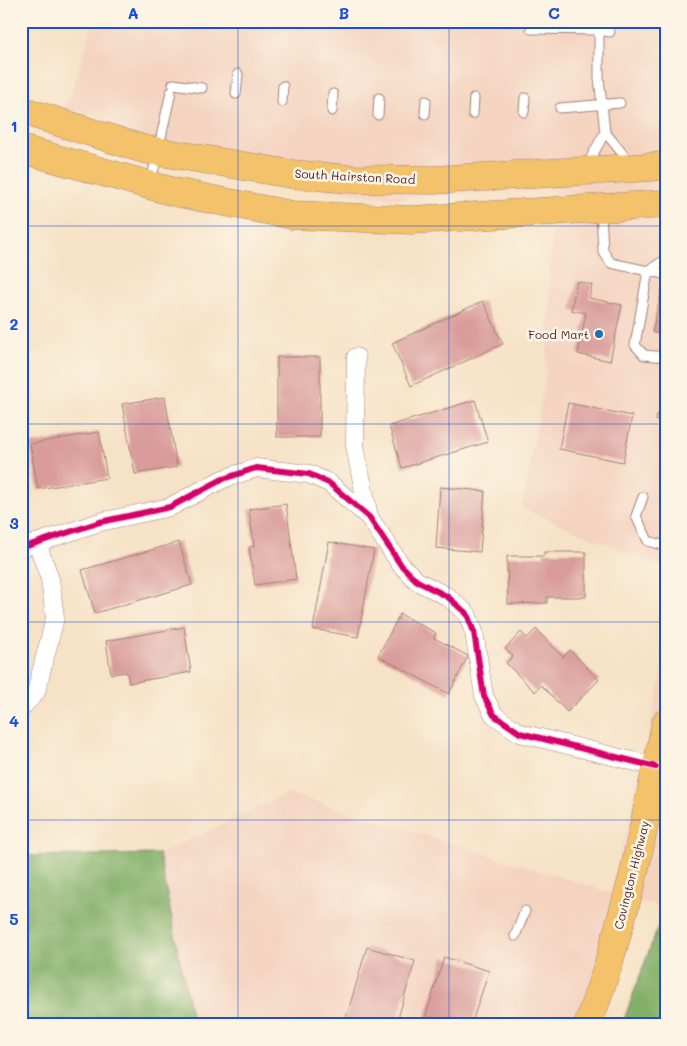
<svg xmlns="http://www.w3.org/2000/svg" width="687" height="1046" font-family="Mali,sans-serif">
<rect width="100%" height="100%" fill="#fcf5e5"/>
<filter id="ink" filterUnits="userSpaceOnUse"><feTurbulence type="fractalNoise" baseFrequency=".02" numOctaves="2"/><feDisplacementMap in="SourceGraphic" scale="10" xChannelSelector="R" yChannelSelector="G"/><feConvolveMatrix kernelMatrix="1 2 1 2 8 2 1 2 1" color-interpolation-filters="sRGB"/></filter>
<filter id="wash" filterUnits="userSpaceOnUse"><feTurbulence type="fractalNoise" baseFrequency=".0096" numOctaves="4" result="noise"/><feDisplacementMap in="SourceGraphic" scale="20" xChannelSelector="R" yChannelSelector="G"/><feGaussianBlur stdDeviation="1.12" result="paint"/><feColorMatrix in="noise" values="0 0 0 0 0 0 0 0 0 0 0 0 0 0 0 0 0 1.4 0 .05"/><feComposite in="paint" operator="in"/></filter>
<g filter="url(#wash)">
<rect width="100%" height="100%" fill="#f6e2c6"/>
<!-- built -->
<g fill="#f4d3c0">
<polygon points="94,21 666,21 666,569 522,508 546,375 554,187 400,199 259,181 47,143 71,93"/>
<polygon points="666,657 666,908 613,893 585,1007 578,1025 193,1025 159,854 288,793 612,893"/>
</g>
<!-- forest -->
<g fill="#83b069" stroke="#66684a">
<polygon points="159,854 193,1025 21,1025 21,856"/>
<polygon points="665,907 666,1025 622,1025"/>
</g>
<g id="blocks">
<!-- building -->
<g fill="#d99c9a">
<polygon points="577,281 592,285 589,298 622,305 610,361 578,354 586,313 571,310"/>
<polygon points="662,288 666,289 666,335 652,332"/>
<polygon points="483,301 503,344 411,386 392,343"/>
<rect x="277" y="357" width="43" height="80"/>
<polygon points="165,397 177,467 135,474 122,404"/>
<polygon points="475,400 488,442 402,468 389,426"/>
<polygon points="568,403 632,416 623,462 559,449"/>
<polygon points="99,432 107,478 38,489 30,444"/>
<polygon points="440,487 485,491 480,552 436,548"/>
<polygon points="286,504 296,579 255,585 249,547 254,546 249,509"/>
<polygon points="179,542 192,585 95,613 82,570"/>
<polygon points="329,542 374,550 358,637 313,629"/>
<polygon points="544,552 586,552 586,597 547,597 547,603 508,604 507,556 544,556"/>
<polygon points="400,614 436,633 434,638 468,656 449,694 378,656"/>
<polygon points="184,627 191,672 129,683 127,672 111,674 106,641"/>
<polygon points="536,629 563,657 570,650 599,680 567,712 541,685 535,692 506,663 513,656 505,649 521,632 527,638"/>
<polygon points="367,947 415,961 396,1025 344,1025"/>
<polygon points="444,957 489,971 471,1025 423,1025"/>
</g>
</g>
</g>
<g filter="url(#ink)">
<use href="#blocks" fill-opacity="0" stroke="#a08078" stroke-width="1"/>
<g fill="none" stroke-linecap="round" stroke-linejoin="round">
<defs>
<g id="service">
<polyline points="599,21 599,78 605,132 631,164"/>
<polyline points="531,29 599,30 610,32"/>
<polyline points="173,84 202,88"/>
<polyline points="236,94 238,74"/>
<polyline points="282,102 283,86"/>
<polyline points="560,108 620,103"/>
<polyline points="332,111 333,94"/>
<polyline points="524,112 525,98"/>
<polyline points="425,114 426,101"/>
<polyline points="473,114 474,98"/>
<polyline points="378,115 379,98"/>
<polyline points="586,167 605,132"/>
<polyline points="151,182 171,92"/>
<polyline points="601,211 603,251 611,263 648,271 666,259"/>
<polyline points="666,274 648,271 635,345 644,355 666,357"/>
<polyline points="661,418 666,414"/>
<polyline points="643,497 636,516 648,541 666,546"/>
<polyline points="515,936 525,911"/>
</g>
<g id="minor">
<polyline points="356,357 355,446 369,517"/>
<polyline points="21,548 100,522 170,507 223,479 256,468 309,474 329,483 369,517 401,565 417,581 448,597 467,614 474,632 484,696 494,715 520,733 656,767"/>
<polyline points="21,708 36,692 55,618 50,579 37,543"/>
</g>
<g id="primary">
<polyline points="21,110 143,149 291,174 351,179 434,180 666,166"/>
<polyline points="21,149 174,192 292,215 412,220 666,204"/>
<polyline points="588,1025 609,962 633,877 666,723"/>
</g>
</defs>
<!-- service casing -->
<use href="#service" stroke="#a08078" stroke-width="11"/>
<!-- minor casing -->
<use href="#minor" stroke="#a08078" stroke-width="19"/>
<!-- primary casing -->
<use href="#primary" stroke="#a08078" stroke-width="29"/>
<!-- service -->
<use href="#service" stroke="#fff" stroke-width="9"/>
<!-- minor -->
<use href="#minor" stroke="#fff" stroke-width="18"/>
<!-- primary -->
<use href="#primary" stroke="#f3c26a" stroke-width="28"/>
<defs>
<polyline id="cycleway" points="21,548 100,522 170,507 223,479 256,468 309,474 329,483 369,517 401,565 417,581 448,597 467,614 474,632 484,696 494,715 520,733 656,767"/>
</defs>
<!-- cycleway casing -->
<use href="#cycleway" stroke="#fcf5e5" stroke-width="9"/>
<!-- cycleway -->
<use href="#cycleway" stroke="#d6006c" stroke-width="6"/>
</g>
</g>
<!-- grid -->
<path fill="none" stroke="#1d4ed8" stroke-width="1" stroke-opacity="0.55" d="M238 21V1025M449 21V1025M21 226H666M21 424H666M21 622H666M21 820H666"/>
<!-- markers -->
<circle fill="#1f6fb2" stroke="#fcf5e5" stroke-width="2" cx="599" cy="334" r="5"/>
<g text-anchor="middle" dominant-baseline="central" stroke-width="5" stroke-linejoin="round" paint-order="stroke">
<!-- street labels -->
<g font-size="12" fill="#4a1f2b" stroke="#fcf5e5">
<text transform="translate(355 176) rotate(3)">South Hairston Road</text>
<text transform="translate(631 875) rotate(-76)">Covington Highway</text>
</g>
<!-- poi labels -->
<g font-size="12" fill="#4a1f2b" stroke="#fcf5e5" text-anchor="end">
<text x="589" y="334">Food Mart</text>
</g>
</g>
<!-- margin -->
<rect width="687" height="1046" fill="none" stroke="#fcf5e5" stroke-width="55"/>
<rect x="28" y="28" width="632" height="990" fill="none" stroke="#1d4ed8" stroke-width="2"/>
<g font-size="16" text-anchor="middle" font-weight="bold" fill="#1d4ed8">
<text x="133" y="19">A</text>
<text x="344" y="19">B</text>
<text x="554" y="19">C</text>
<text x="14" y="132">1</text>
<text x="14" y="330">2</text>
<text x="14" y="529">3</text>
<text x="14" y="727">4</text>
<text x="14" y="925">5</text>
</g>
</svg>
